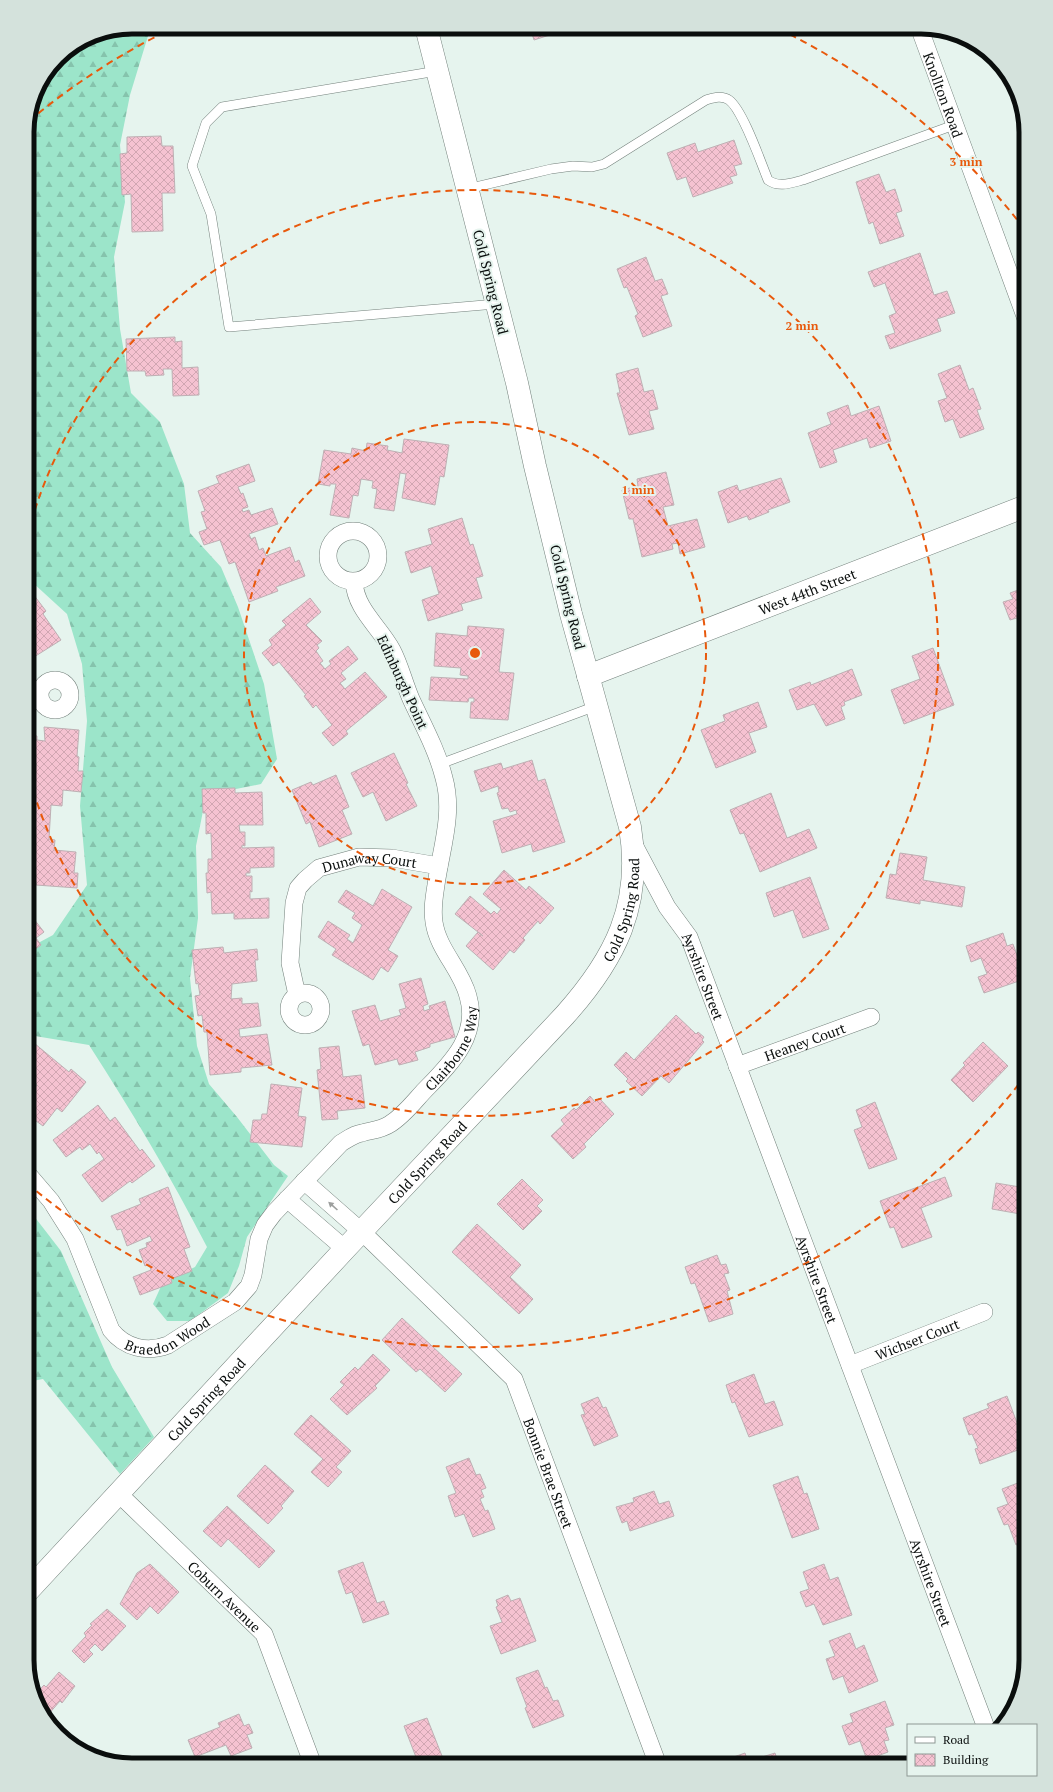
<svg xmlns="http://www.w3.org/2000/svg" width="1053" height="1792" font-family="'PT Serif',serif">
<defs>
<pattern id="forest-firs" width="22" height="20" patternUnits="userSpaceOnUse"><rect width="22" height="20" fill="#9ce5ca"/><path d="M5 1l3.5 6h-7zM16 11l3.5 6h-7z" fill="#85c3ac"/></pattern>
<pattern id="building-cross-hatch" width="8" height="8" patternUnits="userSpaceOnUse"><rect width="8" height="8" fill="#f5c2d1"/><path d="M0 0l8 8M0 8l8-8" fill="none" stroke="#d1a6b2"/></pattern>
</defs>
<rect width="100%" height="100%" fill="#e6f4ee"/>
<!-- forest -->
<g fill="url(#forest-firs)">
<path d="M133 27H156L148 36 130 95 120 145 125 202 114 257 120 329 131 393 160 422 184 484 190 533 221 567 238 607 264 684 277 759 261 784 216 793 204 806 196 846 198 918 190 978 197 1046 209 1084 237 1117 274 1165 288 1176 247 1237 239 1266 228 1293 190 1321H167L153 1304 163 1282 195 1267 207 1247C171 1177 131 1110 89 1045L29 1035 27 1036V949L53 935 87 885 80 806 87 721 82 664 67 614 32 582 27 584V126L35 92 58 58 92 35Z"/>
<polygon points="27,1207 61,1251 112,1367 154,1437 120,1474 43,1379 27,1382"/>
</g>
<!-- building -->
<g fill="url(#building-cross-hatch)" stroke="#beb0b4">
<polygon points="530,27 557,27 559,32 534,40"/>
<polygon points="161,136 162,146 173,146 175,193 162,193 163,231 132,232 131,194 122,195 120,154 127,153 127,137"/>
<polygon points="734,140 742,164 734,166 737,175 730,177 733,183 693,197 686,177 677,180 667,153 695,143 698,152"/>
<polygon points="879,174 886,192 895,189 902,211 896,213 904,236 880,244 873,222 869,224 856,182"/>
<polygon points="920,253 934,295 947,291 955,313 937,319 941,331 890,349 885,336 895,333 889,316 896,313 885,283 874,287 868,272"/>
<polygon points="646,257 655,281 662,279 668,294 661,296 672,326 643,337 635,316 638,314 627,287 624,288 617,269"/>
<polygon points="175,337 175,342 182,341 182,368 198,367 199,395 173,396 172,369 163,369 164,375 146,376 145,371 127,371 126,339"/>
<polygon points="960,365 969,390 973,388 981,409 977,410 984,429 960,438 953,419 945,422 938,401 947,398 938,374"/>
<polygon points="638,368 644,392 653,390 658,409 649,411 654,429 629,435 617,393 620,393 616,374"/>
<polygon points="848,405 851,416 879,406 891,441 870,448 867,438 833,450 837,462 820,468 808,433 831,424 827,413"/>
<polygon points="404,439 449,445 444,477 440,476 435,505 402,498 406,474 400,473 394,511 374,508 377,489 372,488 373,481 361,479 358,496 353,495 349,518 330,515 336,484 330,484 330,486 318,484 324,450 351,454 352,448 366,451 367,443 388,446 387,450 402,453"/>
<polygon points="249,464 255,481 238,487 241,494 243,493 248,507 242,509 243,512 249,510 251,515 272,508 278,524 249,534 251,539 255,537 259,550 263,548 266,556 290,547 295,562 299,560 305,576 276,587 278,591 249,602 235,562 229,564 220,540 204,545 199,532 207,529 201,512 205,511 198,491 219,483 216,476"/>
<polygon points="666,472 674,505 663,507 668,526 697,519 705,547 680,554 678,543 672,544 673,549 642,557 633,519 629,519 622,490 638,486 637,479"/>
<polygon points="781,478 790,502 768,510 769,512 749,520 747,516 728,523 718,492 737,485 739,491"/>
<polygon points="462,518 470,545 473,544 483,576 476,578 482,598 461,604 463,610 428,621 422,600 439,594 431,566 411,573 405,552 432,544 428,529"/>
<polygon points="27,586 46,611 43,614 61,640 34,657 27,648"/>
<polygon points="1026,587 1026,610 1019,613 1020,617 1010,620 1003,602 1013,599 1010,593"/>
<polygon points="310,598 321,612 306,625 322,641 317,645 319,648 316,651 323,661 320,663 325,669 331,664 329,661 348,646 358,659 341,673 346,679 340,683 345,689 365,672 387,697 346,731 348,734 333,746 322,733 332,725 316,705 313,708 304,696 306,695 279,662 273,666 262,653 272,645 269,640 286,625 282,621"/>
<polygon points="468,626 504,629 499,672 514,673 508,720 470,718 471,702 474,702 474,698 469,698 468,702 429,700 431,677 468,679 468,676 460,675 461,668 434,666 436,633 467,636"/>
<polygon points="933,648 954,705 904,724 891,690 920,679 912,656"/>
<polygon points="852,669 862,695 844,702 845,705 841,707 845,719 826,726 814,704 797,710 789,690 810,682 811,685"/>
<polygon points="758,702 767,727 749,733 756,752 716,768 701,730 725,721 723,715"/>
<polygon points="44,727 79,730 77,756 79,757 78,771 83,771 81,792 63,790 62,806 51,805 49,839 55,840 54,850 76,852 74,873 78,873 77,888 36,885 36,881 30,880 31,865 33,865 34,857 27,857 27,776 35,776 36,764 29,764 27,735 37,736 37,740 45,741"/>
<polygon points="394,753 408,783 406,784 417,806 386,821 373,792 363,797 351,773"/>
<polygon points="532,760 538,781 545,779 565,842 533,852 531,844 502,853 493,821 517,814 516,810 510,812 508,808 502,809 497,793 499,792 498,786 481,792 474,771 501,763 503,769"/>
<polygon points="336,775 349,807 342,810 352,834 319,847 310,822 306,824 292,790 311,782 313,785"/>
<polygon points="235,788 235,793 262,792 263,825 239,825 240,832 245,832 245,846 242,845 242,848 274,847 274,867 250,868 250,873 246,873 246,876 252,876 252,892 250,891 250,899 269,898 269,918 234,919 234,913 212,914 211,892 207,893 206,873 208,873 208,859 212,859 211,833 206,834 206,813 203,813 202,789"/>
<polygon points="771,793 787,838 809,829 817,848 760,872 744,833 740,834 730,810"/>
<polygon points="900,853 927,857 923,880 965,887 962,907 920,900 920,904 886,898 890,874 896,875"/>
<polygon points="504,870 526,890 529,886 554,908 540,924 538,921 523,938 525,940 514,953 510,950 493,970 466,946 478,932 483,936 455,914 470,896 491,914 494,911 497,914 501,909 483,894"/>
<polygon points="810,877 829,929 803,938 793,910 774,917 766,893"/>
<polygon points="382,889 412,907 388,950 398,956 388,972 381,967 373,980 332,955 336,949 318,937 328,921 350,935 347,939 353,943 362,925 352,918 355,913 338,902 346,890 373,906"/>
<polygon points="27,910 44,932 36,938 41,945 30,953 27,949"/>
<polygon points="1003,933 1007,946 1013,944 1019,961 1026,959 1026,982 1020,984 1019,981 984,993 978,977 987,974 981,958 971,962 966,946"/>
<polygon points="223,947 224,953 257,949 258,960 255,960 257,981 232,984 231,999 242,998 242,1004 258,1003 261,1026 239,1029 240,1037 267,1034 272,1065 241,1068 241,1072 210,1075 207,1032 204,1032 202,1015 198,1016 195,996 200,995 198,983 196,984 192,950"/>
<polygon points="421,978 428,1004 423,1006 424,1011 430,1009 429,1006 445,1001 455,1037 430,1044 430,1047 415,1052 418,1060 399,1065 397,1059 375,1065 369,1044 363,1046 352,1011 375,1005 380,1021 401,1015 399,1010 406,1008 399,984"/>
<polygon points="676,1015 696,1034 698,1032 704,1037 702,1040 704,1042 669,1083 661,1076 642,1096 626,1081 628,1079 614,1065 626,1052 634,1060"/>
<polygon points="983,1042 1008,1066 973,1102 951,1080 965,1065 963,1063"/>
<polygon points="27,1043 31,1046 34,1043 69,1072 71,1069 86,1082 62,1112 57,1108 43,1126 32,1118 35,1116 27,1109 27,1098 37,1085 27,1077"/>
<polygon points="339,1046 343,1077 361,1075 365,1108 337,1111 338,1119 322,1120 317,1070 321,1069 319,1048"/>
<polygon points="271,1084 302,1088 298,1116 306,1117 302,1147 250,1142 253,1120 261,1120 262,1114 267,1114"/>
<polygon points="590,1096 595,1102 599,1098 614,1114 584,1144 586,1147 573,1159 551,1136 564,1124 561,1120 574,1108 576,1110"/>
<polygon points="875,1102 897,1159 869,1169 854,1130 862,1127 856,1110"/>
<polygon points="98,1105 110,1121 115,1117 140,1151 142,1149 155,1166 132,1183 130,1181 102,1202 82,1175 104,1159 99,1152 97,1154 90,1144 82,1150 80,1147 66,1157 53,1140"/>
<polygon points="945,1177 952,1196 921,1208 932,1237 902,1248 894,1227 890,1228 880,1201"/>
<polygon points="522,1179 543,1200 537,1206 542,1211 523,1230 497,1204"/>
<polygon points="996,1183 1026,1188 1026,1215 992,1209"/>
<polygon points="168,1187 190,1247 184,1249 192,1271 171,1279 172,1283 140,1295 133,1277 151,1270 149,1264 145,1266 139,1250 147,1247 146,1243 152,1241 150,1236 127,1246 121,1229 117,1230 111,1216 141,1204 139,1199"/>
<polygon points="477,1224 521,1265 510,1277 533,1299 519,1314 452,1252"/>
<polygon points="717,1255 721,1265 726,1264 729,1273 724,1274 730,1290 727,1291 733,1314 709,1322 695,1283 691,1284 685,1267"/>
<polygon points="402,1318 462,1374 445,1392 420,1369 416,1372 382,1340"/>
<polygon points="373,1354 390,1370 375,1386 377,1388 347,1415 330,1399 344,1385 340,1382 355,1367 358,1370"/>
<polygon points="754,1374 765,1404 774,1401 783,1425 749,1437 735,1402 732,1403 726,1385"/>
<polygon points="1007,1396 1026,1447 980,1464 975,1449 978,1448 972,1434 969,1435 963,1418 989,1408 987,1404"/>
<polygon points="598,1397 603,1408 606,1407 618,1436 594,1446 581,1415 585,1414 581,1404"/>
<polygon points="311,1415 351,1451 336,1467 342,1472 328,1487 311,1472 323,1459 294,1434"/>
<polygon points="469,1458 476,1475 480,1474 486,1488 481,1490 484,1497 480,1499 485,1511 488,1510 495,1529 473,1537 464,1514 455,1517 448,1496 456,1493 446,1467"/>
<polygon points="265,1465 294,1491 281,1506 283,1508 268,1524 237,1496"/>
<polygon points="798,1476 804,1494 807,1493 819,1529 792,1538 773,1485"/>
<polygon points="1023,1481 1026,1490 1026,1542 1016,1545 1008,1524 1004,1525 997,1508 1008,1504 1002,1489"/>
<polygon points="654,1491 659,1504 669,1501 674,1516 630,1531 627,1521 622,1523 616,1507 634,1502 633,1498"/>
<polygon points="227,1506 275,1551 259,1568 228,1539 221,1547 203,1531"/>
<polygon points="363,1562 377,1603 384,1601 389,1614 363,1623 352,1592 346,1594 338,1571"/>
<polygon points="150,1564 179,1592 158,1614 150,1606 137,1620 120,1604 137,1573"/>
<polygon points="824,1564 830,1580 838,1577 852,1615 823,1625 814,1604 806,1607 800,1592 809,1589 803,1572"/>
<polygon points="508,1595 511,1601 520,1598 536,1641 501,1654 490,1626 502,1622 496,1607 498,1606 496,1600"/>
<polygon points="107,1609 126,1626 102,1651 95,1644 89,1650 93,1654 84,1663 72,1651 86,1636 84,1633 92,1625 90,1624"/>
<polygon points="850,1633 856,1649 864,1645 878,1681 849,1693 843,1676 833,1680 826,1659 835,1656 829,1641"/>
<polygon points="538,1670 545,1688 547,1687 553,1701 558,1700 564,1716 533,1728 525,1708 527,1707 516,1678"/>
<polygon points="59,1672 75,1686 62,1703 60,1701 47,1716 38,1706 35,1695 44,1685 46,1687"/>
<polygon points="885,1701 894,1725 885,1728 889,1740 884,1741 888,1752 867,1760 860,1741 849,1745 842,1726 853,1722 850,1714"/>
<polygon points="239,1714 244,1726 249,1724 253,1733 247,1735 252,1748 231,1756 226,1745 195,1757 188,1740 220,1727 218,1723"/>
<polygon points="427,1718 444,1761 444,1765 419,1765 404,1726"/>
<polygon points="745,1753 748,1762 755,1760 757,1765 730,1765 728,1759"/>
<polygon points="775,1753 778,1762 787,1759 789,1765 764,1765 762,1757"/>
</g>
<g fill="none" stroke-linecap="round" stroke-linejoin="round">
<defs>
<g id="lane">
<polyline points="437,71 222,107 206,123 192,166 211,214 229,327 496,304"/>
<path d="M467 189 551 169 573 166 592 167 604 164 706 100C713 98 722 95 729 100 743 110 761 163 768 180 779 188 791 183 803 180L954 125"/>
<polyline points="440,764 596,706"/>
</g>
<g id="street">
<path id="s1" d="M919 27 1026 319"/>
<circle cx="353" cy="556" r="25"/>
<circle cx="55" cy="695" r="15"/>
<path id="s2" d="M633 843 667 907 689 937 985 1725"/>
<circle cx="305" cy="1009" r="16"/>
<path id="s3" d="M297 995 290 963 294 903 298 888 305 880 319 868 359 857 392 858 439 866"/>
<path id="s4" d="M737 1066 871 1017"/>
<path id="s5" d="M27 1173 51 1201 75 1239 111 1330C125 1348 147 1353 168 1345L235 1302 249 1286 253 1275 259 1239 265 1225 274 1213 341 1143C348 1139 354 1134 362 1133 372 1130 381 1130 390 1124 403 1116 413 1103 423 1092 449 1065 480 1037 468 996 461 969 438 950 434 922 432 909 434 898 436 885 441 849 454 814 444 778 437 750 423 725 411 699 404 683 400 665 392 650 379 626 356 610 354 582"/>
<path id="s6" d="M304 1181 362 1232 514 1379 658 1765"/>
<polyline points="287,1199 345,1249"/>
<path id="s7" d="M850 1365 984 1312"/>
<path id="s8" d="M119 1494 264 1634 313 1765"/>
</g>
<g id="secondary">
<path id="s9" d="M588 676 1026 506"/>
<path id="s10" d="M27 1592 345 1249 565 1015C615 959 643 905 630 827L571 614 535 466 517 383 426 27"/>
</g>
</defs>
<!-- lane casing -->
<use href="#lane" stroke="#73807b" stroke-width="10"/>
<!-- street casing -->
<use href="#street" stroke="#73807b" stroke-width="18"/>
<!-- secondary casing -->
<use href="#secondary" stroke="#73807b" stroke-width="23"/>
<!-- lane -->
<use href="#lane" stroke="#fff" stroke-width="9"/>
<!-- street -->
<use href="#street" stroke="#fff" stroke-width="17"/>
<!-- secondary -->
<use href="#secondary" stroke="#fff" stroke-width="22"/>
</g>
<!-- one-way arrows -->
<defs><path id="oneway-solid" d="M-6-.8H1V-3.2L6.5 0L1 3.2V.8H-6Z"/></defs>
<use fill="#9d9f9e" href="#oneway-solid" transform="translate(333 1206) rotate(-138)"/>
<!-- distance rings -->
<g fill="none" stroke="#e8590c" stroke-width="2" stroke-dasharray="7 5">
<circle cx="475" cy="653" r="231"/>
<path d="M28 533A463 463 0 1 1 28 773"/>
<path d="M1026 1075A694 694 0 0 1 29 1185M29 121A694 694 0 0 1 171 29M779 29A694 694 0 0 1 1026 231"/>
</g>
<g text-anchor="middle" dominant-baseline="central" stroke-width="4" stroke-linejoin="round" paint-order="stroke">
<!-- street labels -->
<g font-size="14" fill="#0a0e0d" stroke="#e6f4ee">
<text stroke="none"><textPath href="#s1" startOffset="72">Knollton Road</textPath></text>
<text transform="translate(491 282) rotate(76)">Cold Spring Road</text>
<text stroke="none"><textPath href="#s9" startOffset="235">West 44th Street</textPath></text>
<text transform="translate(568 597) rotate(76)">Cold Spring Road</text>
<text transform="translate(403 682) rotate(65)">Edinburgh Point</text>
<text stroke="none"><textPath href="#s3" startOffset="189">Dunaway Court</textPath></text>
<text stroke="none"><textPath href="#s10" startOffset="911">Cold Spring Road</textPath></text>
<text stroke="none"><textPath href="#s2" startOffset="151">Ayrshire Street</textPath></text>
<text stroke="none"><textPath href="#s4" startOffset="72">Heaney Court</textPath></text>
<text stroke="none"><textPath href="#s5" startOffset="672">Clairborne Way</textPath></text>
<text stroke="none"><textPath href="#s10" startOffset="587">Cold Spring Road</textPath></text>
<text stroke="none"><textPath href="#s2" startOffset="475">Ayrshire Street</textPath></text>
<text stroke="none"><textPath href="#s5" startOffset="245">Braedon Wood</textPath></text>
<text stroke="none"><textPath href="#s7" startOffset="72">Wichser Court</textPath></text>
<text stroke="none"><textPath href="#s10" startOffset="263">Cold Spring Road</textPath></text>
<text stroke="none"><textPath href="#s6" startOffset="389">Bonnie Brae Street</textPath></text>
<text stroke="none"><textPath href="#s2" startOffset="799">Ayrshire Street</textPath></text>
<text stroke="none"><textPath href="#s8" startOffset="147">Coburn Avenue</textPath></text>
</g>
</g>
<!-- crop -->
<path d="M0 0H1053V1792H0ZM132 34H921A98 98 0 0 1 1019 132V1660A98 98 0 0 1 921 1758H132A98 98 0 0 1 34 1660V132A98 98 0 0 1 132 34Z" fill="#d4e2dc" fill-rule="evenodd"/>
<path fill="none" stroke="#0a0e0d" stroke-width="5" d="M132 34H921A98 98 0 0 1 1019 132V1660A98 98 0 0 1 921 1758H132A98 98 0 0 1 34 1660V132A98 98 0 0 1 132 34Z"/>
<circle cx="475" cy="653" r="6" fill="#e8590c" stroke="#e6f4ee" stroke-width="2"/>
<g font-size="12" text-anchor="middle" font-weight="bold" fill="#e8590c" stroke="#e6f4ee" stroke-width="4" stroke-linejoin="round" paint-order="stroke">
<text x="966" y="166">3 min</text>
<text x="802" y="330">2 min</text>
<text x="638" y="494">1 min</text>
</g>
<!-- legend -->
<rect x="907" y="1724" width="130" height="52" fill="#e6f4ee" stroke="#8e9894"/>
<rect x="915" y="1737" width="20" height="6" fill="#ffffff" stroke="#8e9894"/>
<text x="943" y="1744" font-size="12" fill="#0a0e0d">Road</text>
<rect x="915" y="1754" width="20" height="12" fill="url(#building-cross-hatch)" stroke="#8e9894"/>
<text x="943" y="1764" font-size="12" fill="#0a0e0d">Building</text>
</svg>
